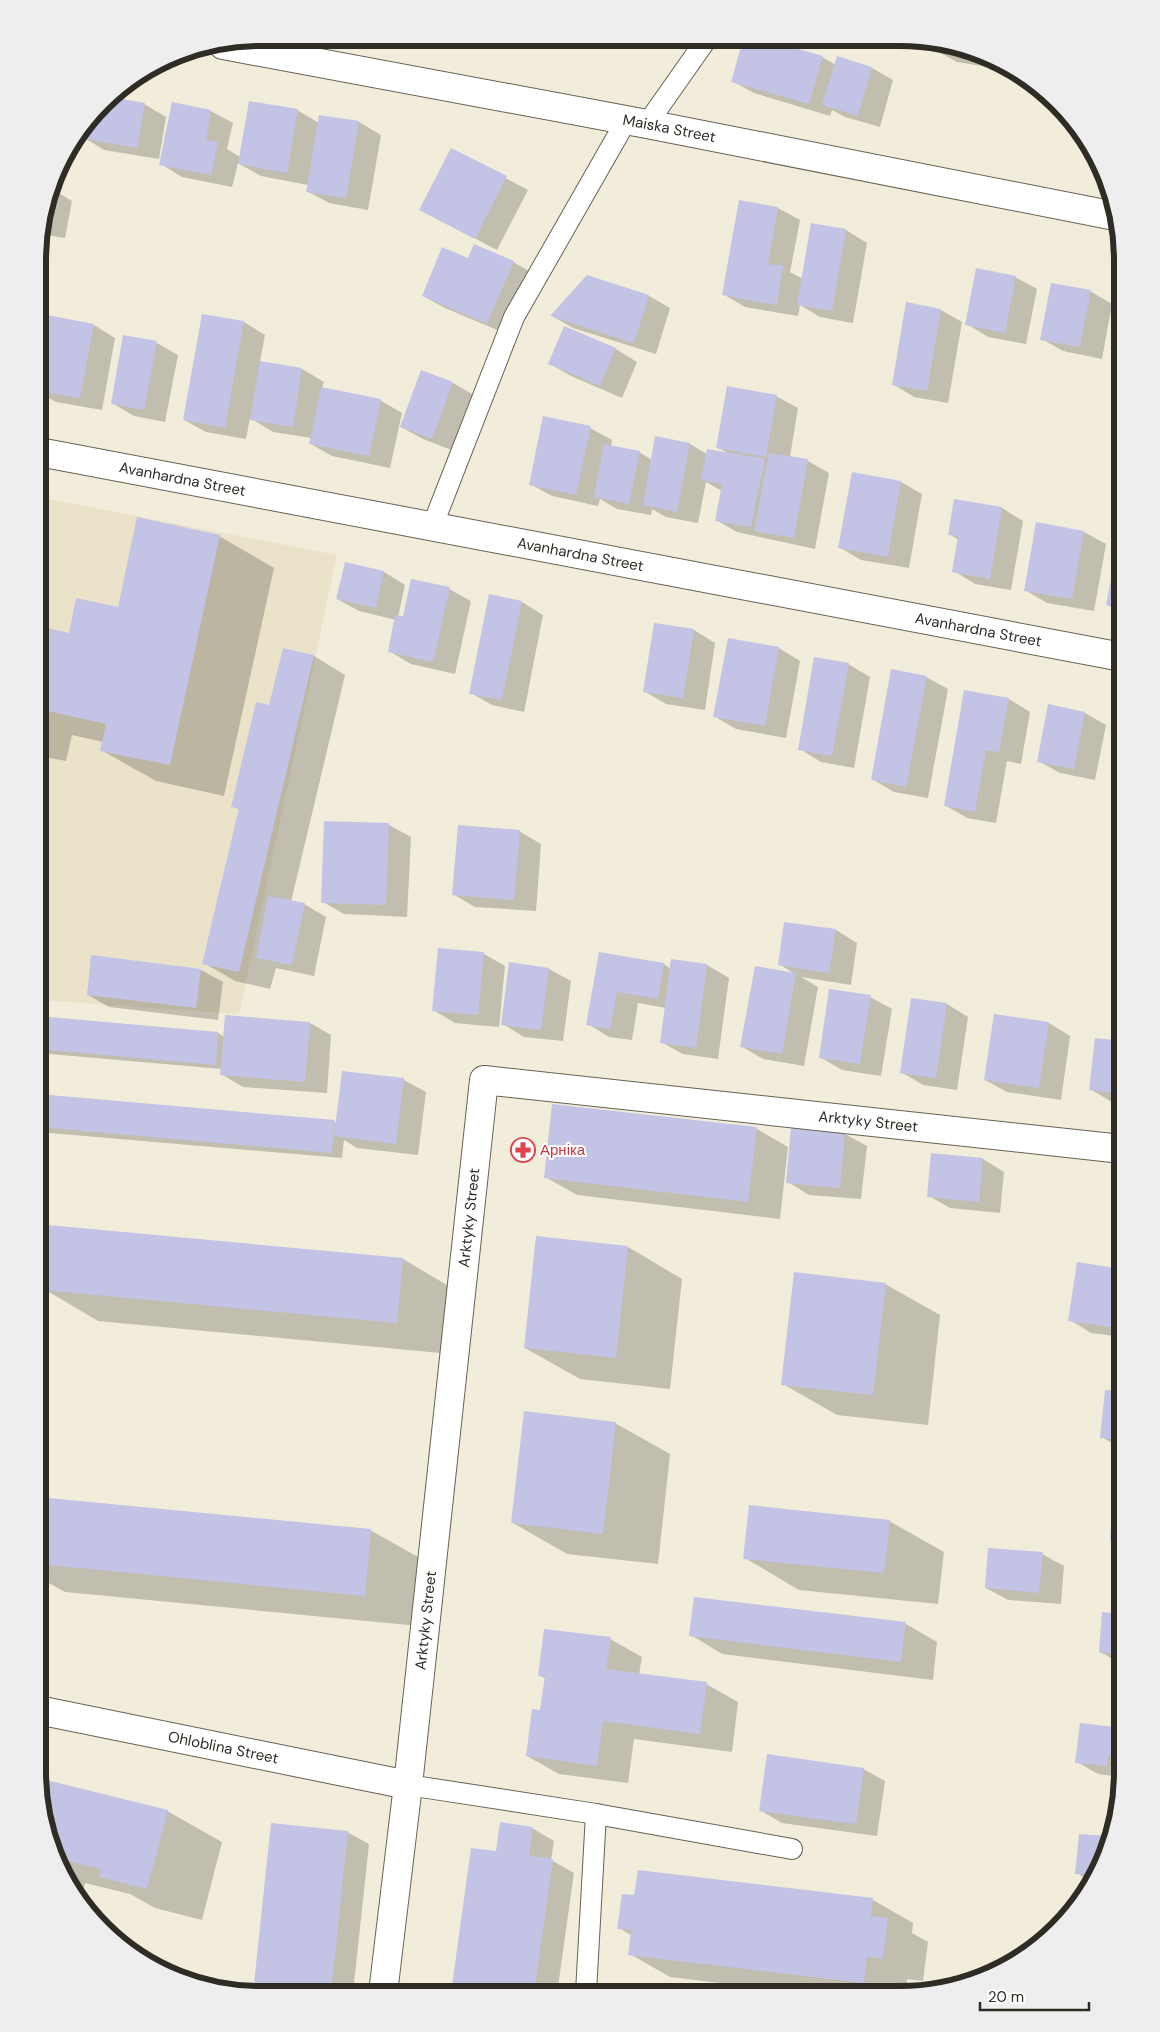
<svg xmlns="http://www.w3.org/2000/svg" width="1160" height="2032" font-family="'DM Sans',sans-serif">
<rect width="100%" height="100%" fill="#f2eddb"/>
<!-- built -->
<polygon fill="#eae3ca" points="39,497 337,555 239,1014 38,1000"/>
<!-- shadow -->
<g fill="#0003">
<polygon points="744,40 766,41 822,57 836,65 838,58 872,68 893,80 880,127 845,117 832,110 830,116 754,93 732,81"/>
<polygon points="937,42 943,42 998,60 1001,62 1000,69 957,62 935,50"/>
<polygon points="109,98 144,104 166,117 159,159 104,150 83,137 84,130"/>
<polygon points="173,103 211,111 233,123 227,149 240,157 297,110 319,123 320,116 359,122 381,135 368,210 329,203 307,191 308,185 261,176 238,163 232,187 182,177 161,164"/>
<polygon points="451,149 528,190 497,250 421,210"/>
<polygon points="52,189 72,201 65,238 39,234"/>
<polygon points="740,201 778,208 800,220 790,272 803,279 846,230 867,243 853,323 820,317 800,305 798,316 745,307 723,294"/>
<polygon points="469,260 513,262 535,274 509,335 445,308 423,296"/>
<polygon points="1015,277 1037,289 1026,344 988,337 967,324"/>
<polygon points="1090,291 1112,304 1102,359 1063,351 1042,339"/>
<polygon points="649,296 670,308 656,354 573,328 552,316"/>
<polygon points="941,310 962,322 948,403 914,397 893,384"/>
<polygon points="244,322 265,335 260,362 302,369 324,382 322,388 380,400 402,413 390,468 332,456 311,444 312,438 273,432 250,418 246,439 206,432 184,420"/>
<polygon points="94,325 115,338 102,410 56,402 39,392 39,366"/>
<polygon points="565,328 616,349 637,362 622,398 571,376 550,364"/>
<polygon points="157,343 178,355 165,422 134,416 112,403"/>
<polygon points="453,383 474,395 454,451 423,439 401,427"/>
<polygon points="776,396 798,408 790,457 808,461 829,473 815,549 737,532 716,520 722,491 706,482 698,523 666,517 652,509 651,515 617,509 600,499 598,506 552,496 530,484 590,428 612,440 611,447 639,452 652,460 656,438 690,444 707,454 728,453 718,448"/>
<polygon points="901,482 922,494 909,568 861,560 839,547"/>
<polygon points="955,500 1002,508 1023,521 1011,590 975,584 954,571 959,540 949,534"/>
<polygon points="1037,524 1084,532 1106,544 1094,611 1047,603 1025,590"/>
<polygon points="219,536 274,568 224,796 156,781 101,750 103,742 72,735 66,761 39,756 39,628 70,634 119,608"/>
<polygon points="1118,551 1122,552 1122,613 1108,605"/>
<polygon points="384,572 405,585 398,617 403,618 449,589 471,601 455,674 411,664 389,651 396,620 359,611 337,599"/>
<polygon points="522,602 543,615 524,712 492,705 471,693"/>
<polygon points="694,630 715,643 705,710 666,704 644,691"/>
<polygon points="779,648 800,661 786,738 736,729 714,716"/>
<polygon points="284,650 314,656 345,675 291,902 304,904 326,917 314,976 276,968 270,989 235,981 204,963 240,810 233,806 270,706"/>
<polygon points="848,664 870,677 854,768 821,762 800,749"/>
<polygon points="926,677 948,689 928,798 894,792 872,779"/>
<polygon points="1009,699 1030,712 1021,764 1007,761 996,823 967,818 945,805"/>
<polygon points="1085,713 1106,725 1095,780 1060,773 1038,761"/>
<polygon points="389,825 411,837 407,917 344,914 323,902"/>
<polygon points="519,831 541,844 536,911 475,907 453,894"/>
<polygon points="836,930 857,943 851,985 801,977 818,987 804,1066 763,1059 741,1046 795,974 779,964"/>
<polygon points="484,954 505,966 499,1027 455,1023 433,1010"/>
<polygon points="600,954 664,964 671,969 672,961 707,965 729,978 718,1059 683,1054 661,1042 666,1008 638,1003 632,1040 609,1037 588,1024"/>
<polygon points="92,957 201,970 223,982 218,1020 109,1007 88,995"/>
<polygon points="510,964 549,969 571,981 563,1041 524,1037 503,1024"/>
<polygon points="870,997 892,1009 881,1076 842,1070 820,1057"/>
<polygon points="912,999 947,1004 968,1017 957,1090 923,1085 901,1072"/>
<polygon points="38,1018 218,1033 224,1037 310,1023 331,1035 327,1093 243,1087 221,1074 222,1069 38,1053"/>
<polygon points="1049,1023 1070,1036 1061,1100 1007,1092 985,1080"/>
<polygon points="1096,1039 1122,1042 1122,1103 1112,1102 1090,1089"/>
<polygon points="343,1073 404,1080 426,1092 418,1155 357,1148 344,1140 342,1158 38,1132 38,1095 337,1123"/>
<polygon points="757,1129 788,1147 780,1219 577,1195 545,1177"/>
<polygon points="792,1129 845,1134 867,1146 861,1199 809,1195 788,1182"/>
<polygon points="983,1159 1004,1172 1000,1213 950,1208 929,1196"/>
<polygon points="50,1226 403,1259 457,1291 451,1354 98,1321 44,1289"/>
<polygon points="628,1247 682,1279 670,1389 580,1379 525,1348"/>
<polygon points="1078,1264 1122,1271 1122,1337 1091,1333 1070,1320"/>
<polygon points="885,1284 940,1315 928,1425 837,1415 783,1384"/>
<polygon points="1106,1391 1122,1392 1122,1449 1102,1437"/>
<polygon points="615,1423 670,1454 658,1564 567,1554 513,1523"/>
<polygon points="38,1498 370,1530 425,1561 419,1626 65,1592 38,1577"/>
<polygon points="1114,1501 1122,1501 1122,1545 1112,1539"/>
<polygon points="889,1521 944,1552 938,1604 799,1590 745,1558"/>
<polygon points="1042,1554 1064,1566 1061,1604 1008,1600 986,1588"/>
<polygon points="1104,1614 1122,1615 1122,1664 1100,1652"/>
<polygon points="906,1624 937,1642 933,1680 722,1654 691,1635"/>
<polygon points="610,1639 642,1657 639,1675 706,1684 738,1702 732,1752 634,1739 628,1783 559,1774 527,1756 541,1712 546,1679 539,1675"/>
<polygon points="1081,1724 1122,1729 1122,1777 1098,1774 1077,1762"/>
<polygon points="863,1769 885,1781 877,1836 782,1823 760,1810"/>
<polygon points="167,1811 222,1842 202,1920 155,1908 130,1894 85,1883 81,1902 75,1896 49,1844"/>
<polygon points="532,1828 554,1841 551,1860 574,1873 557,1994 452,1993 472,1849 497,1853"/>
<polygon points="347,1832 369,1844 353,1993 254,1993"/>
<polygon points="1106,1857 1091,1882 1077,1873"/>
<polygon points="639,1872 873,1900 913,1923 912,1933 928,1942 923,1981 907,1979 906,1994 812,1994 670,1977 630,1954 631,1935 619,1928 636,1897"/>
</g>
<!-- building -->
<g fill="#c3c3e5">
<polygon points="743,40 771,41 823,56 809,104 731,82"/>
<polygon points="935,42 943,42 979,54 978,57 934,50"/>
<polygon points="837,56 872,67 858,116 822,105"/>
<polygon points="110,97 145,103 137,148 82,138 83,133"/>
<polygon points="249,101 298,109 287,173 238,164"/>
<polygon points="172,102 211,110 206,140 218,142 211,175 159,165"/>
<polygon points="319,115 359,121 346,198 306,192"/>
<polygon points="451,148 507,176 475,239 419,210"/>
<polygon points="739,200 778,207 768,264 783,266 777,305 722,295"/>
<polygon points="45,211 44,226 41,226 44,215"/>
<polygon points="811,223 846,229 832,311 797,305"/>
<polygon points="474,244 514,261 487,324 422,296 442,247 468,258"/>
<polygon points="976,268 1016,276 1005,333 965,325"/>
<polygon points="587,275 649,295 634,343 550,316"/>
<polygon points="1051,283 1091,290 1080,347 1040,340"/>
<polygon points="906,302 941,309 927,391 892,385"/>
<polygon points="202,314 244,321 225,428 183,420"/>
<polygon points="47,315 94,324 80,398 39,391 39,359"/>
<polygon points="564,326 616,348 600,386 548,364"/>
<polygon points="123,335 157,341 144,410 111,404"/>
<polygon points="260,361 302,368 293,427 250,420"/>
<polygon points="421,370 453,382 432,439 400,427"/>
<polygon points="727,386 777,395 766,457 716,448"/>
<polygon points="321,387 381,399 369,456 309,444"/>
<polygon points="543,416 591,426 576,495 529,485"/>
<polygon points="655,436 690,443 677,512 643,505"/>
<polygon points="604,444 640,451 629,504 594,497"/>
<polygon points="707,449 765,459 751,527 715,521 722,484 701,480"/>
<polygon points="769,453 808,459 794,538 754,531"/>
<polygon points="852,472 901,481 888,557 838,548"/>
<polygon points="954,499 1002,507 990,579 952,572 958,536 948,535"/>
<polygon points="137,517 220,535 170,765 100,751 106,724 39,709 39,626 69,633 76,598 118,607"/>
<polygon points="1036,522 1084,531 1072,599 1024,591"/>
<polygon points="1117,550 1122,551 1122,608 1106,605"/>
<polygon points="345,562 384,571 376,608 336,599"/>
<polygon points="411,579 450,587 433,662 388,652 395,615 403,616"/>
<polygon points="489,594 522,601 502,700 469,694"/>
<polygon points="654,623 694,629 683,698 643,692"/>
<polygon points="728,638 779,647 765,726 713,717"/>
<polygon points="283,648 314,655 239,972 202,964 239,808 231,807 256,702 269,705"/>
<polygon points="814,657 849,663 832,756 798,750"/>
<polygon points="891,669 927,676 906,787 871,780"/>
<polygon points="964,690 1009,698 999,752 986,750 975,812 944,806"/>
<polygon points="1048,704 1085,712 1074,769 1037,762"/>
<polygon points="1121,759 1122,759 1122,785 1116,784"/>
<polygon points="324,821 389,823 386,905 321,903"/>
<polygon points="458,825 520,830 514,900 452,895"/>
<polygon points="268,896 305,903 292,965 256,958"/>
<polygon points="784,922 836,929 829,973 778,965"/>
<polygon points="438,948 484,952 478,1015 432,1011"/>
<polygon points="599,952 664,963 658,999 617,992 610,1029 586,1025"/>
<polygon points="91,955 201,969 196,1008 87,995"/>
<polygon points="671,959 707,964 696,1048 660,1043"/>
<polygon points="509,962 549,968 541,1030 501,1025"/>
<polygon points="755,966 796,973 782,1054 740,1047"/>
<polygon points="829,989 871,995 860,1064 819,1058"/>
<polygon points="911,998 947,1003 936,1078 900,1073"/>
<polygon points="994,1014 1049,1022 1039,1088 984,1080"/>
<polygon points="225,1015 310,1022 305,1082 220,1075"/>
<polygon points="38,1016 218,1032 216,1065 38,1049"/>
<polygon points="1095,1038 1122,1041 1122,1094 1089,1090"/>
<polygon points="342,1071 404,1078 396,1144 334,1136"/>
<polygon points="38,1094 335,1120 332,1153 38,1127"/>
<polygon points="552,1104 757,1127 748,1202 544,1178"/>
<polygon points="791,1127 845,1132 840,1188 786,1183"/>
<polygon points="931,1153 983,1158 979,1202 927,1197"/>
<polygon points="48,1225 403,1258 397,1323 42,1290"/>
<polygon points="536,1236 628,1246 616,1358 524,1348"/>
<polygon points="1077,1262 1122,1269 1122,1329 1068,1321"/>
<polygon points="794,1272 886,1283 873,1395 781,1385"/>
<polygon points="1105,1390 1122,1391 1122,1440 1100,1438"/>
<polygon points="524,1411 616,1422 603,1534 511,1523"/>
<polygon points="38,1497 371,1529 365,1596 38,1564"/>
<polygon points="1113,1499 1122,1500 1122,1541 1110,1540"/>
<polygon points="749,1505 890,1520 884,1573 743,1559"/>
<polygon points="988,1548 1043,1552 1039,1593 985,1588"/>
<polygon points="694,1597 906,1622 901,1662 689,1636"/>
<polygon points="1102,1612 1122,1614 1122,1654 1099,1652"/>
<polygon points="544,1629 611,1637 606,1669 707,1682 700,1734 603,1721 597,1766 526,1756 532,1709 540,1710 545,1676 538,1676"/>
<polygon points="1080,1723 1122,1728 1122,1758 1108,1756 1107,1766 1075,1763"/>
<polygon points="767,1754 864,1768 856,1824 759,1811"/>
<polygon points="38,1778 168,1810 147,1889 99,1877 101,1869 57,1858 49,1844"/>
<polygon points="500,1822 533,1827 529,1856 553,1859 534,1993 451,1993 471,1848 496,1851"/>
<polygon points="271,1823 348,1831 331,1993 253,1993"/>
<polygon points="1079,1834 1111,1836 1106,1857 1095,1875 1075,1874"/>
<polygon points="638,1870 873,1898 871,1916 888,1918 883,1959 867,1957 864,1983 628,1955 631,1930 617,1929 622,1894 634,1895"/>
</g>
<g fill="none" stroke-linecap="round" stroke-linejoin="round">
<defs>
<g id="service">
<polyline points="647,124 706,40"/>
<polyline points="432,527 514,317 626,121"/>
<polyline points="408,1785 596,1814 792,1849"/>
<polyline points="586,1992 596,1814"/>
</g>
<g id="minor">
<path id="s1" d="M39 452 1122 657"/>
<path id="s2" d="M38 1710 408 1785"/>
<path id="s3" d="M383 1993 408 1785 484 1080 1122 1149"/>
</g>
<g id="tertiary">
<path id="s4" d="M223 45 647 124 1115 216"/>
</g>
</defs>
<!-- service casing -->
<use href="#service" stroke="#666253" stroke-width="22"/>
<!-- minor casing -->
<use href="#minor" stroke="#666253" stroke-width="30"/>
<!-- tertiary casing -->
<use href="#tertiary" stroke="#666253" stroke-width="30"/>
<!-- service -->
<use href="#service" stroke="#fff" stroke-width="20"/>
<!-- minor -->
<use href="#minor" stroke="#fff" stroke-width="28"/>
<!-- tertiary -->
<use href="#tertiary" stroke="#fff" stroke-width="28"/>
</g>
<!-- icons -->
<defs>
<symbol id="pharmacy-ring" viewBox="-11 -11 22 22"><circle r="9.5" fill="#fff" stroke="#e0444e" stroke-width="1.5"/><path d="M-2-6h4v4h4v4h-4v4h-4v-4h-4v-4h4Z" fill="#e0444e"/></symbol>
</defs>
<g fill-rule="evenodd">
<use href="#pharmacy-ring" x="509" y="1136" width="28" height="28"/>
</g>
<g text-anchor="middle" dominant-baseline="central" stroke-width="4" stroke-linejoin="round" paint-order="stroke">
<!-- street labels -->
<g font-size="15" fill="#2e2c25" stroke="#fff">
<text stroke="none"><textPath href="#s4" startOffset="454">Maiska Street</textPath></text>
<text stroke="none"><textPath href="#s1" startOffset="146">Avanhardna Street</textPath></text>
<text stroke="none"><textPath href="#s1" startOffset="551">Avanhardna Street</textPath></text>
<text stroke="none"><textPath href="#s1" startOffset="956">Avanhardna Street</textPath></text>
<text stroke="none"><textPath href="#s3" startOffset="1305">Arktyky Street</textPath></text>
<text stroke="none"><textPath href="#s3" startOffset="780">Arktyky Street</textPath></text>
<text stroke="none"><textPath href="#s3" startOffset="375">Arktyky Street</textPath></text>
<text stroke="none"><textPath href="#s2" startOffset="189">Ohloblina Street</textPath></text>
</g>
<!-- health labels -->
<g font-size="15" fill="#be3a42" stroke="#fff" text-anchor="start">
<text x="540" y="1150">Арніка</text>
</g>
</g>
<!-- crop -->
<path d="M0 0H1160V2032H0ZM260 46H900A214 214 0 0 1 1114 260V1772A214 214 0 0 1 900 1986H260A214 214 0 0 1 46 1772V260A214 214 0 0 1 260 46Z" fill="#eee" fill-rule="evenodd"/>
<path fill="none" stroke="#2e2c25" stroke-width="6" d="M260 46H900A214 214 0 0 1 1114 260V1772A214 214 0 0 1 900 1986H260A214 214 0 0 1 46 1772V260A214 214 0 0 1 260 46Z"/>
<!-- scale -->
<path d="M980 2002v8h109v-8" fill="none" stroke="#2e2c25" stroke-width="2.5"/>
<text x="988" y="2002" font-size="15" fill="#2e2c25" stroke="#ffffff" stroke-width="4" paint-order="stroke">20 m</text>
</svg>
